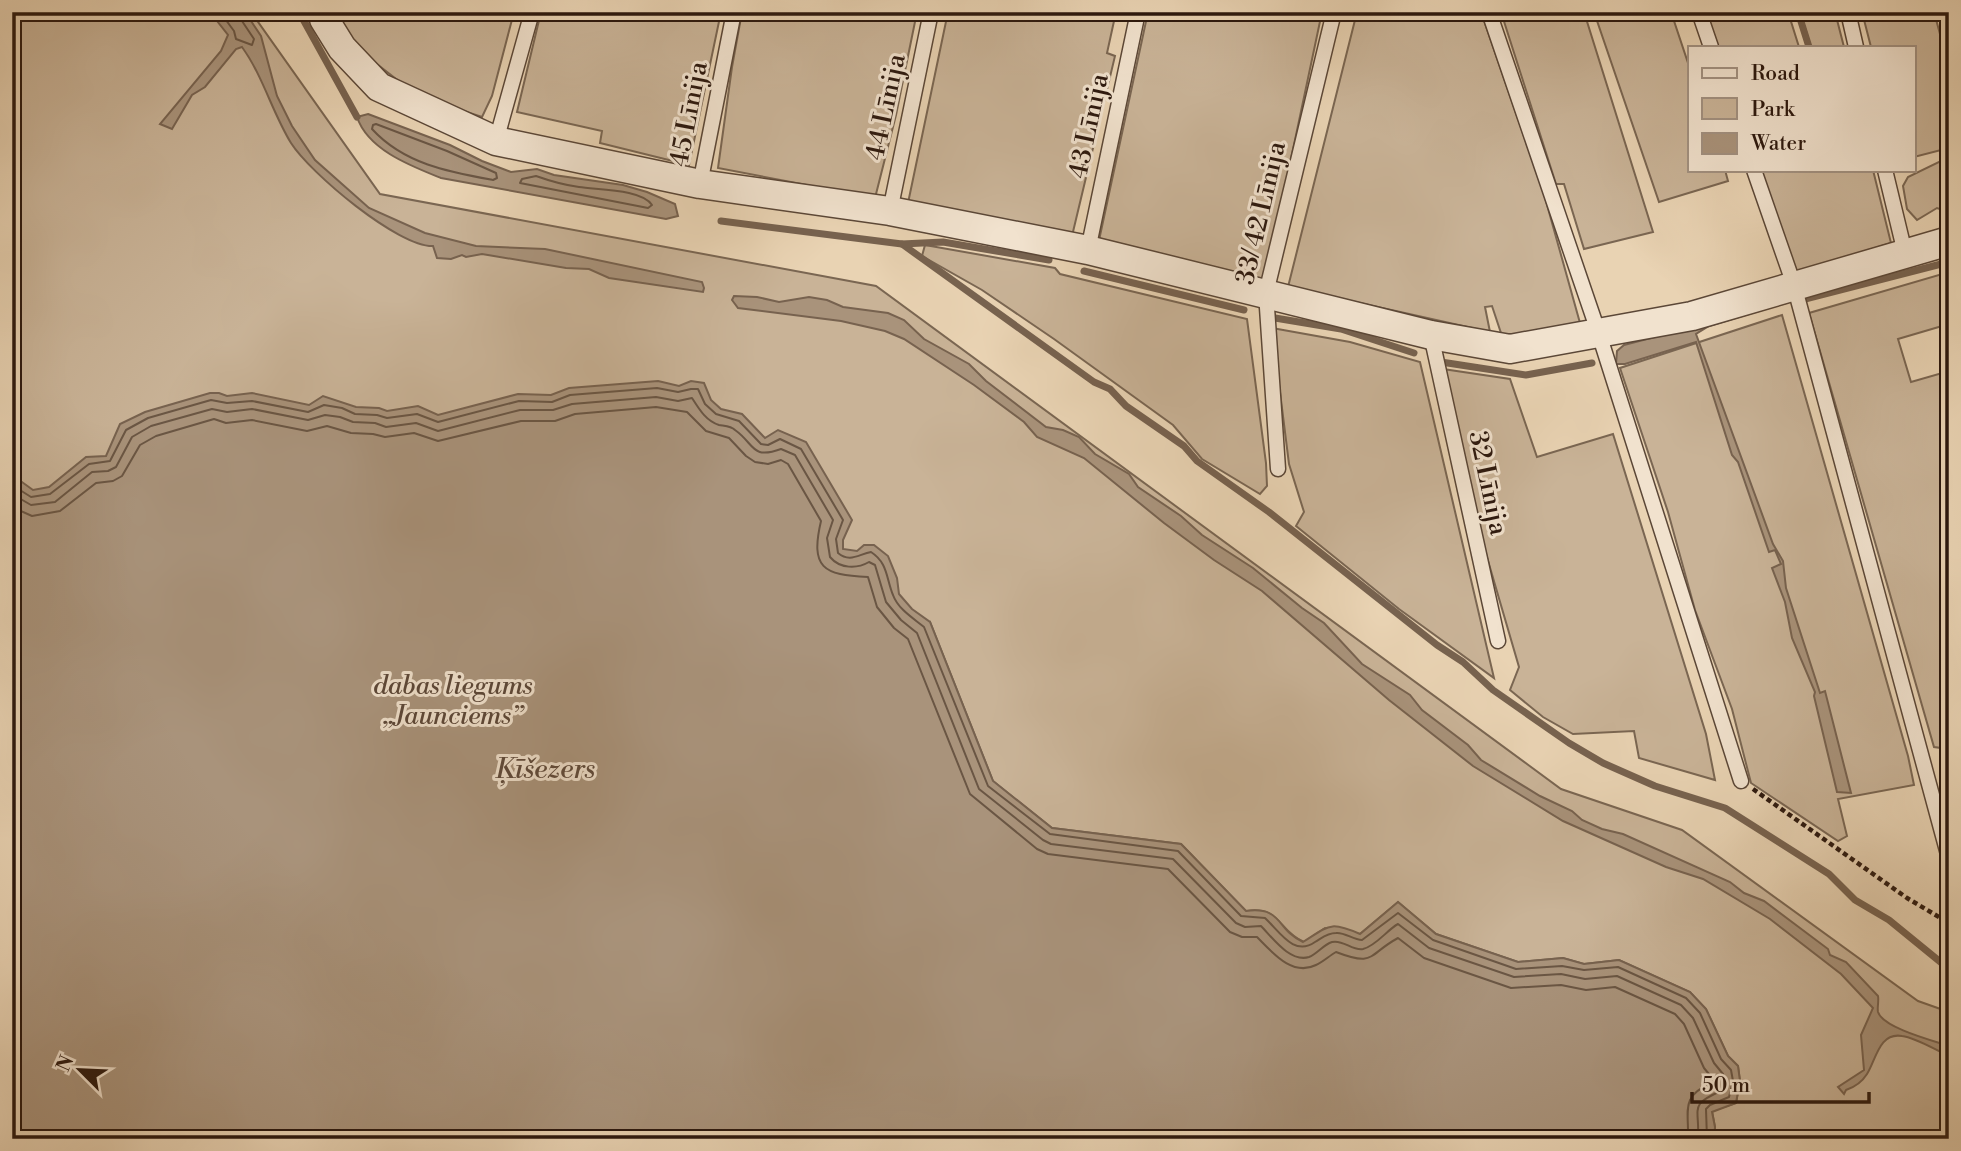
<svg xmlns="http://www.w3.org/2000/svg" width="1961" height="1151" font-family="'Libre Bodoni',serif">
<rect width="100%" height="100%" fill="#e9d3b3"/>
<filter id="stains"><feTurbulence type="fractalNoise" baseFrequency=".00286" numOctaves="4"/><feColorMatrix values="0 0 0 0 .2 0 0 0 0 .09 0 0 0 0 .02 0 0 0 .5 -.17"/></filter>
<radialGradient id="worn" r=".72"><stop offset=".6" stop-color="#630" stop-opacity="0"/><stop offset="1" stop-color="#630" stop-opacity=".3"/></radialGradient>
<!-- green -->
<g fill="#c9b397" stroke="#7a6652" stroke-width="2">
<path d="M12 12H251L380 194 876 286 1561 789 1682 830 1918 1001 1949 1012V1139H1714L1715 1127 1712 1111 1736 1103 1740 1081 1738 1066 1728 1056 1706 1009 1690 992 1619 960 1584 964 1563 958 1518 962 1436 934 1398 902 1360 934 1325 928 1304 942C1277 930 1281 906 1246 911L1181 844 1052 828 993 781 930 622 12 1139Z"/>
<polygon points="335,12 514,12 492,96 482,117 418,96 346,40"/>
<polygon points="541,12 721,12 689,165 600,143 602,131 517,112"/>
<polygon points="742,12 917,12 896,115 875,198 718,168 732,67"/>
<polygon points="948,12 1116,12 1107,53 1115,56 1072,236 908,203"/>
<polygon points="1148,12 1322,12 1265,282 1098,245"/>
<polygon points="1357,12 1481,12 1544,194 1580,323 1504,342 1492,306 1485,307 1490,332 1288,287"/>
<polygon points="1501,12 1584,12 1653,232 1584,249 1564,184 1556,184"/>
<polygon points="1594,12 1671,12 1690,69 1690,170 1725,170 1728,181 1659,202"/>
<polygon points="1706,12 1788,12 1799,47 1718,47"/>
<polygon points="1800,12 1835,12 1844,47 1811,47"/>
<polygon points="1862,12 1934,12 1949,67 1949,148 1914,157 1914,47 1871,47"/>
<polygon points="1949,157 1949,212 1937,208 1917,220 1907,209 1903,186 1908,177"/>
<polygon points="1760,170 1873,170 1891,243 1795,273"/>
<polygon points="925,245 1055,268 1060,274 1247,319 1266,463 1267,486 1260,494 1202,459 1173,425 1054,339 982,290 922,256"/>
<polygon points="1949,272 1949,324 1898,339 1911,382 1949,371 1949,749 1934,747 1809,313"/>
<polygon points="1782,315 1908,756 1914,785 1838,799 1847,836 1838,841 1751,783 1732,709 1695,610 1668,512 1620,368"/>
<polygon points="1272,328 1350,342 1420,362 1494,678 1399,609 1296,526 1304,512 1289,464"/>
<polygon points="1443,369 1510,379 1537,457 1613,434 1706,734 1715,780 1639,758 1634,731 1573,734 1543,717 1510,690 1519,667 1477,523"/>
</g>
<!-- water -->
<g fill="#a9937b" stroke="#77624f" stroke-width="2">
<path d="M210 12H241L247 15 261 36 277 96 292 126 315 160 369 208 425 233 476 246 545 249 702 282 704 288 703 292 609 278 589 269 566 268 482 254 466 257 462 255 451 259 437 258 433 246C398 247 310 173 291 143 272 112 263 76 242 47L236 49 205 87 192 95 172 129 160 124 221 51 228 35Z"/>
<path d="M368 114 450 145 482 161 511 172 537 169 554 175 623 185 647 192 675 204 678 216 666 219 441 178C411 166 368 150 357 117Z"/>
<path d="M734 296 757 297 779 302 809 297 827 300 843 307 888 313 904 320 924 339 969 364 986 381 1046 427 1063 430 1079 437 1095 454 1129 474 1138 487 1181 516 1202 535 1253 568 1302 608 1324 623 1362 664 1410 695 1422 710 1468 745 1481 760 1540 796 1572 811 1582 820 1602 829 1623 834 1730 882 1744 893 1764 901 1828 949 1830 955 1846 962 1878 996C1879 1001 1877 1008 1878 1012 1883 1028 1934 1041 1949 1046V1056C1935 1050 1917 1038 1902 1036 1879 1032 1876 1060 1867 1074 1862 1082 1855 1087 1846 1090L1844 1094 1838 1087 1864 1070 1861 1035 1873 1008 1841 974 1770 919 1703 879 1666 867 1563 821 1473 766 1389 700 1262 591 1214 560 1164 523 1084 458 1037 437 1024 422 974 385 904 339 885 331 841 321 738 308 732 300Z"/>
<polygon points="1786,303 1709,326 1696,334 1773,544 1783,561 1786,588 1820,693 1825,691 1851,793 1837,792 1814,696 1815,692 1792,638 1785,602 1772,568 1781,564 1775,550 1769,552 1738,462 1732,455 1696,342 1625,364 1616,364 1617,351 1624,345"/>
<path d="M658 381 679 386 691 381 704 383 711 400 721 409 742 414 765 438 778 430 806 442 852 520 843 540V549L857 551 864 545H874L888 556 897 578 899 594 912 609 930 622 993 781 1052 828 1181 844 1246 911C1283 906 1276 930 1303 942 1330 925 1330 921 1360 934L1398 902 1436 934 1518 962 1563 958 1584 964 1619 960 1690 992 1706 1009 1728 1056 1738 1066 1740 1081 1736 1103 1712 1112 1715 1127 1714 1139H12V480L15 477 33 490 49 487 86 457 106 456 120 424 145 412 210 393H219L227 396 252 393 309 405 323 396 356 407 379 408 387 411 418 406 438 415 518 394 551 395 569 388Z"/>
</g>
<g fill="none" stroke-linecap="round" stroke-linejoin="round">
<!-- shore -->
<g stroke="#6a5644" stroke-width="2">
<polyline points="220,12 234,31 236,39 252,45 254,39 240,18 239,12"/>
<path d="M376 124 447 151 496 173 497 178 493 180C449 172 404 164 372 129L373 125Z"/>
<path d="M536 176C550 181 564 185 579 187 598 190 642 189 652 205L648 208 520 183 522 179Z"/>
<path d="M12 485 31 497 50 494 89 464 110 461 126 430 148 418 211 400 227 403 252 401 308 412 324 405 342 408 355 414 377 415 387 418 417 414 438 422 519 401 552 402 570 395 657 388 678 392 691 389H698L705 404 716 414 739 421 761 444 768 445 780 439 801 449 843 520 836 539 838 553C850 563 859 554 871 552 888 563 886 578 893 595 898 609 913 618 924 627L988 786 1050 834 1178 851 1241 916 1265 918C1280 932 1294 957 1315 942 1322 938 1327 933 1336 933 1345 932 1353 940 1362 940L1398 913 1433 940 1516 969 1562 966 1584 970 1618 967 1686 998 1700 1013 1721 1059 1731 1070 1733 1081 1729 1097 1710 1105 1706 1109 1707 1139"/>
<path d="M12 494 31 505 55 502 92 472 108 471 116 467 132 437 151 426 212 409 227 412 252 409 308 420 325 415 340 417 353 422 375 423 386 427 416 423 438 431 520 410H553L572 404 656 397 678 401 692 398C699 409 706 421 719 425 724 426 731 426 735 430 755 444 751 460 781 449L795 455 833 520 827 538 830 557C840 569 857 569 869 562L875 565 886 602 901 620 917 633 979 789 1043 840 1051 844 1173 859 1236 923 1245 927 1261 926C1272 937 1290 963 1309 957 1317 954 1323 945 1332 942 1343 939 1352 951 1363 949 1376 946 1387 930 1398 924L1429 948 1514 977 1561 974 1585 979 1617 976 1681 1005 1693 1018 1714 1063 1723 1074 1724 1081 1721 1091C1688 1105 1700 1108 1698 1139"/>
<path d="M12 507 32 516 60 511 96 483 113 481 122 476 140 445 156 436 214 419 226 423 252 420 307 431 327 426 351 433 373 434 385 437 414 433 438 441 521 421H555L575 414 656 407 687 412 706 431 729 438 746 456 755 462 768 464 781 460 788 464 821 521C810 568 823 575 868 577L877 607 894 628 908 639 970 794 1037 849 1048 854 1168 869 1230 932 1242 937H1257C1272 952 1292 977 1316 965 1323 962 1329 956 1336 952 1375 967 1367 955 1398 938L1424 958 1511 988 1561 985 1586 990 1615 987 1675 1014 1684 1024 1704 1068 1713 1079 1712 1083C1680 1096 1689 1110 1688 1139"/>
</g>
<!-- stream -->
<g stroke="#77624f" stroke-width="7">
<polyline points="299,12 357,117"/>
<polyline points="1798,12 1809,47"/>
<polyline points="1944,12 1949,31"/>
<polyline points="721,221 902,244 1094,382 1110,389 1126,406 1184,446 1197,461 1269,512 1437,645 1463,662 1493,690 1569,743 1603,763 1655,786 1725,808 1829,874 1855,900 1889,920 1949,969"/>
<polyline points="902,244 943,242 1049,260"/>
<polyline points="1084,271 1244,310"/>
<polyline points="1805,299 1949,262"/>
<polyline points="1275,318 1341,329 1414,353"/>
<polyline points="1441,362 1526,375 1592,363"/>
</g>
<defs>
<g id="lane">
<polyline points="1489,12 1599,334 1741,781"/>
<polyline points="1699,12 1711,47"/>
<polyline points="1848,12 1856,47"/>
<polyline points="496,141 532,12"/>
<polyline points="1754,170 1794,285 1949,858"/>
<polyline points="1885,170 1905,253"/>
<polyline points="700,184 734,12"/>
<polyline points="890,211 931,12"/>
<polyline points="1088,250 1138,12"/>
<polyline points="1431,335 1498,641"/>
<polyline points="1278,469 1266,293 1334,12"/>
</g>
<polyline id="street" points="323,12 324,19 342,48 379,87 496,141 700,184 890,211 1088,250 1431,335 1510,349 1692,316 1949,241"/>
</defs>
<!-- lane casing -->
<use href="#lane" stroke="#5b4737" stroke-width="17"/>
<!-- street casing -->
<use href="#street" stroke="#5b4737" stroke-width="31"/>
<!-- path -->
<polyline stroke="#2c180e" stroke-width="4.5" stroke-dasharray="5 3.5" stroke-linecap="butt" points="1753,789 1907,898 1949,923"/>
<!-- lane -->
<use href="#lane" stroke="#f1e2ce" stroke-width="14"/>
<!-- street -->
<use href="#street" stroke="#f1e2ce" stroke-width="28"/>
</g>
<g text-anchor="middle" dominant-baseline="central" stroke-width="6" stroke-linejoin="round" paint-order="stroke">
<!-- street labels -->
<g font-size="26" fill="#2c180e" stroke="#f1e2ce">
<text transform="translate(886 107) rotate(-78)">44 Līnija</text>
<text transform="translate(689 114) rotate(-79)">45 Līnija</text>
<text transform="translate(1089 126) rotate(-78)">43 Līnija</text>
<text transform="translate(1261 213) rotate(-77)">33/ 42 Līnija</text>
<text transform="translate(1488 483) rotate(78)">32 Līnija</text>
</g>
<!-- park labels -->
<g font-size="26" font-style="italic" fill="#5b4637" stroke="#f1e2ce">
<text x="453" y="686">dabas liegums<tspan x="453" dy="30">„Jaunciems”</tspan></text>
</g>
<!-- water labels -->
<g font-size="28" font-style="italic" fill="#5e493a" stroke="#f1e2ce">
<text x="545" y="769">Ķīšezers</text>
</g>
</g>
<!-- margin -->
<rect width="1961" height="1151" fill="none" stroke="#e9d3b3" stroke-width="42"/>
<rect x="14" y="14" width="1933" height="1123" fill="none" stroke="#2c180e" stroke-width="3.5"/>
<rect x="21" y="21" width="1919" height="1109" fill="none" stroke="#2c180e" stroke-width="2"/>
<!-- legend -->
<rect x="1688" y="46" width="228" height="126" fill="#f1e2ce" stroke="#a29181" stroke-width="2"/>
<rect x="1702" y="68" width="35" height="10" fill="#f1e2ce" stroke="#a29181" stroke-width="2"/>
<text x="1751" y="80" font-size="21" fill="#2c180e">Road</text>
<rect x="1702" y="98" width="35" height="21" fill="#c9b397" stroke="#a29181" stroke-width="2"/>
<text x="1751" y="116" font-size="21" fill="#2c180e">Park</text>
<rect x="1702" y="133" width="35" height="21" fill="#a9937b" stroke="#a29181" stroke-width="2"/>
<text x="1751" y="150" font-size="21" fill="#2c180e">Water</text>
<!-- north arrow -->
<g transform="translate(80 1070) rotate(294)" stroke="#f1e2ce" stroke-width="5" paint-order="stroke">
<path d="M0-5L12 26L0 18L-12 26Z" fill="#2c180e"/>
<text y="-10" font-size="19" font-weight="bold" text-anchor="middle" fill="#2c180e">N</text>
</g>
<!-- scale -->
<path d="M1692 1092v10h177v-10" fill="none" stroke="#2c180e" stroke-width="3.5"/>
<text x="1702" y="1092" font-size="21" fill="#2c180e" stroke="#f1e2ce" stroke-width="5" paint-order="stroke">50 m</text>
<rect width="100%" height="100%" filter="url(#stains)"/>
<rect width="100%" height="100%" fill="url(#worn)"/>
</svg>
